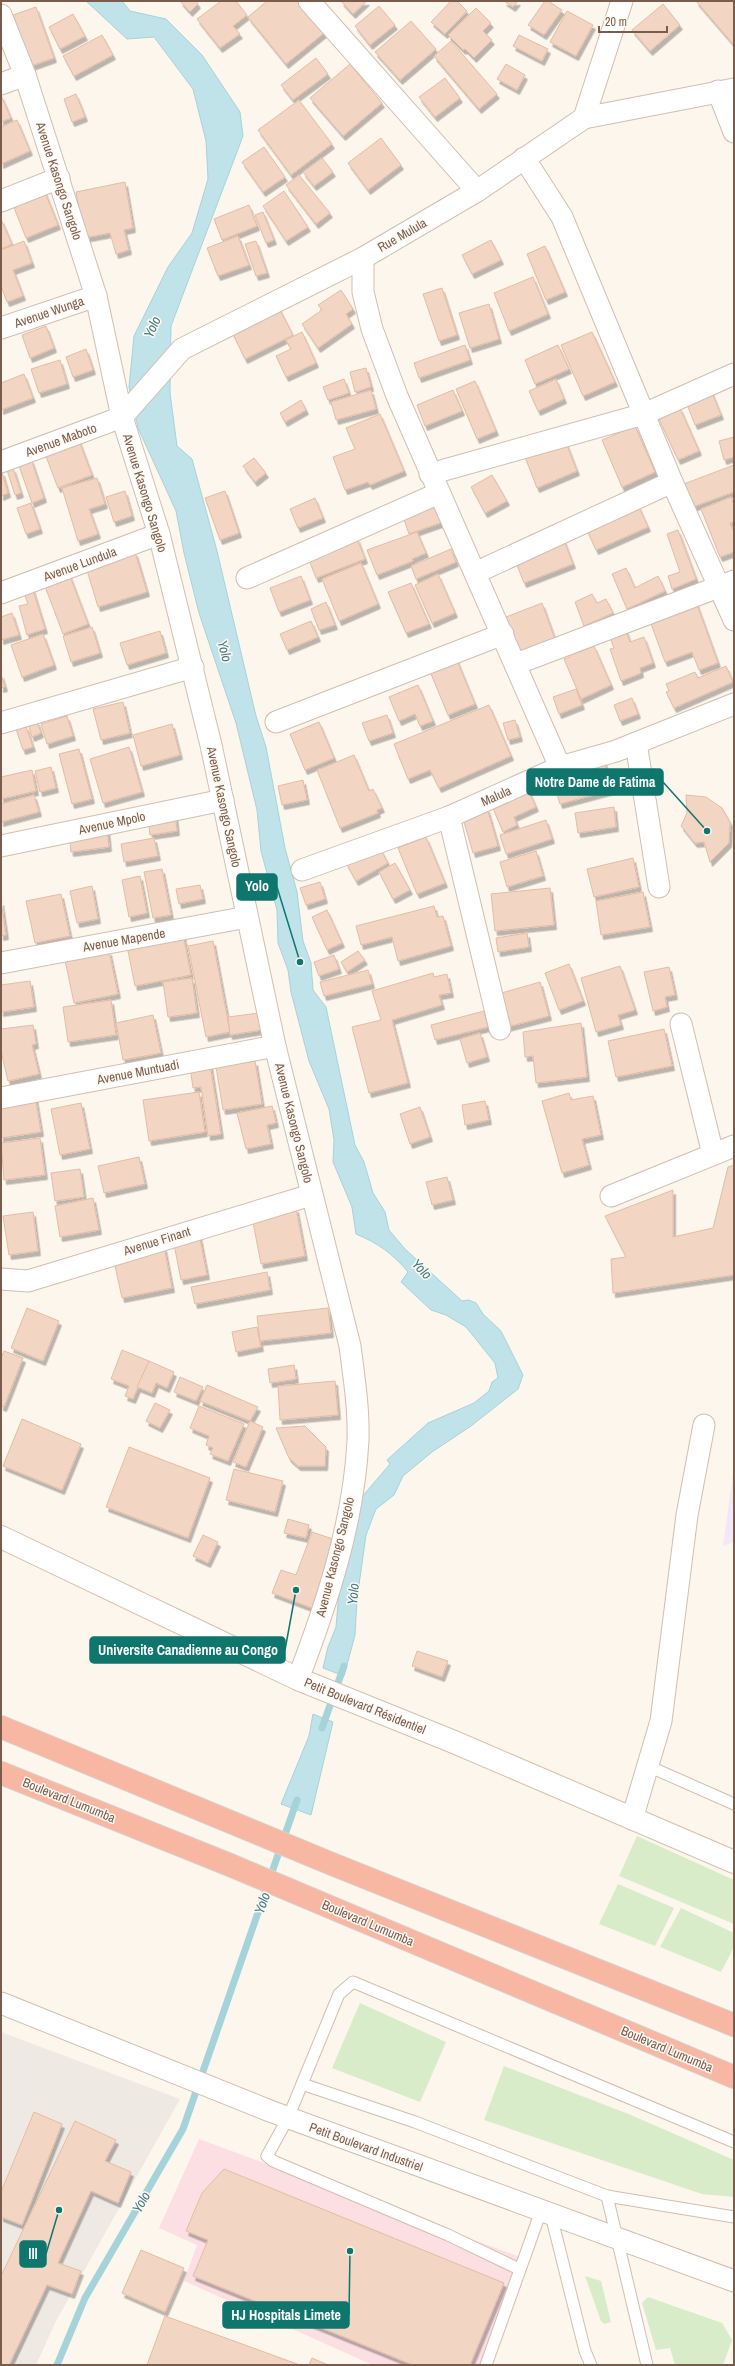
<svg xmlns="http://www.w3.org/2000/svg" width="735" height="2366" font-family="'Archivo Narrow',sans-serif">
<defs>
<filter id="shadow"><feDropShadow dx="2.5" dy="4.5" stdDeviation="0" flood-color="#0004"/></filter>
</defs>
<rect width="100%" height="100%" fill="#fdf6ec"/>
<!-- industrial -->
<polygon fill="#efe9e4" points="1,2032 180,2099 56,2321 36,2365 1,2365"/>
<!-- education -->
<polygon fill="#f3e8fa" points="734,1467 734,1542 723,1546"/>
<!-- medical -->
<polygon fill="#fbdfe3" points="199,2139 523,2258 486,2365 373,2365 184,2281 197,2245 159,2228"/>
<!-- green -->
<g fill="#d8ecc9">
<polygon points="637,1836 734,1880 734,1924 619,1876"/>
<polygon points="618,1884 674,1908 655,1946 599,1924"/>
<polygon points="681,1908 734,1933 734,1947 721,1972 660,1947"/>
<polygon points="360,2003 446,2042 420,2102 332,2068"/>
<polygon points="504,2066 631,2115 734,2160 734,2197 702,2194 484,2120"/>
<polygon points="585,2276 601,2281 611,2322 604,2324 601,2321"/>
<polygon points="648,2297 722,2323 732,2340 723,2365 675,2365 670,2348 656,2350 642,2303"/>
</g>
<!-- water -->
<g fill="#bfe3e8" stroke="#a5d3da">
<path d="M86 1H122L130 11 166 19 202 55 240 112 243 136 171 326 170 393 177 446 192 459 217 551 256 716 266 747 285 848 297 892 303 941 311 963 313 990 326 1007 355 1145 364 1162 373 1193 385 1212 389 1230 405 1249 462 1301 469 1300 476 1303 483 1314 501 1331 523 1375 518 1389 471 1426 432 1452 403 1476 394 1495 376 1509 366 1535 357 1599 355 1635 344 1676 323 1668 328 1647 336 1627 341 1569 361 1498 390 1464 387 1460 428 1423 474 1403 489 1391 492 1382 498 1378 495 1363 466 1327 446 1315 431 1310 401 1282 408 1272C393 1254 378 1243 356 1234L352 1207 333 1162 334 1140 329 1109 309 1061 291 992 288 970 278 943 277 910 261 851 257 810 236 723 199 613 184 553 176 511 138 428 129 387 134 336 168 267 192 233 208 179 206 141 193 89 154 37 127 39Z"/>
<polygon points="313,1714 333,1722 311,1815 281,1804 309,1736"/>
</g>
<g fill="none" stroke-linecap="round" stroke-linejoin="round">
<!-- stream -->
<g stroke="#a5d3da" stroke-width="7">
<polyline points="322,1728 344,1666"/>
<polyline points="57,2365 85,2298 183,2129 297,1800"/>
</g>
</g>
<!-- building -->
<g fill="#f3d5c3" stroke="#e6bba3" filter="url(#shadow)">
<polygon points="180,1 196,1 198,4 190,12"/>
<polygon points="221,1 236,1 247,15 233,26 240,34 220,48 197,19"/>
<polygon points="267,1 299,1 324,33 286,64 248,17"/>
<polygon points="341,1 367,1 353,14"/>
<polygon points="451,1 457,1 467,11 445,34 431,22"/>
<polygon points="504,1 518,1 513,7"/>
<polygon points="545,1 548,1 562,10 544,35 528,25"/>
<polygon points="696,1 734,1 734,45"/>
<polygon points="663,4 680,25 650,51 632,30"/>
<polygon points="379,6 395,25 370,45 355,26"/>
<polygon points="36,7 54,58 31,66 13,15"/>
<polygon points="476,8 491,23 483,31 492,40 474,58 465,49 463,50 448,35"/>
<polygon points="567,11 593,25 576,56 550,42"/>
<polygon points="73,14 85,36 60,49 49,27"/>
<polygon points="411,21 436,49 400,80 375,52"/>
<polygon points="102,35 113,55 74,76 63,56"/>
<polygon points="519,35 548,49 542,61 513,46"/>
<polygon points="451,41 497,94 479,109 434,56"/>
<polygon points="316,58 328,74 293,100 281,85"/>
<polygon points="350,64 382,103 343,136 310,98"/>
<polygon points="506,64 525,75 517,90 497,79"/>
<polygon points="445,78 460,98 435,117 419,97"/>
<polygon points="76,94 85,117 72,122 64,99"/>
<polygon points="1,95 11,118 1,122"/>
<polygon points="299,100 332,144 291,175 258,130"/>
<polygon points="17,120 30,151 1,164 1,127"/>
<polygon points="381,138 401,165 368,190 348,163"/>
<polygon points="264,147 285,177 263,192 242,162"/>
<polygon points="322,158 333,172 314,186 303,172"/>
<polygon points="299,175 330,213 316,224 286,185"/>
<polygon points="125,182 133,228 124,230 129,250 116,254 110,233 84,238 76,192"/>
<polygon points="43,187 58,225 26,238 11,200"/>
<polygon points="284,191 308,227 286,241 263,206"/>
<polygon points="249,205 257,226 222,240 214,219"/>
<polygon points="263,212 274,240 266,243 255,215"/>
<polygon points="1,219 12,244 1,249"/>
<polygon points="238,236 249,265 218,276 207,248"/>
<polygon points="491,240 501,260 472,274 462,255"/>
<polygon points="24,241 32,263 13,270 23,296 7,302 1,286 1,250"/>
<polygon points="256,241 267,273 256,276 245,244"/>
<polygon points="545,246 565,292 546,300 527,254"/>
<polygon points="533,277 548,314 509,331 494,293"/>
<polygon points="442,288 457,335 439,341 423,294"/>
<polygon points="341,290 353,309 346,314 352,324 318,348 302,324 322,310 318,305"/>
<polygon points="277,304 293,335 245,359 230,328"/>
<polygon points="489,304 499,339 470,348 459,313"/>
<polygon points="46,326 54,348 30,358 22,335"/>
<polygon points="302,332 316,363 286,377 276,356 291,349 286,340"/>
<polygon points="592,332 615,382 583,396 561,345"/>
<polygon points="465,345 470,360 419,378 414,363"/>
<polygon points="558,345 569,369 535,384 525,360"/>
<polygon points="86,349 93,370 73,377 66,357"/>
<polygon points="60,360 67,384 39,393 31,369"/>
<polygon points="366,368 371,387 355,392 350,372"/>
<polygon points="24,374 33,398 1,410 1,383"/>
<polygon points="344,379 349,393 328,400 323,387"/>
<polygon points="556,379 564,399 538,411 529,391"/>
<polygon points="475,381 496,431 477,439 456,389"/>
<polygon points="710,388 721,415 695,425 685,399"/>
<polygon points="371,390 376,409 336,420 331,402"/>
<polygon points="453,390 462,411 425,426 417,405"/>
<polygon points="301,400 306,410 285,422 280,413"/>
<polygon points="680,408 699,451 678,460 658,417"/>
<polygon points="380,414 404,471 370,485 368,482 345,490 333,457 355,449 346,428"/>
<polygon points="635,426 655,472 622,487 602,440"/>
<polygon points="734,437 734,457 724,460 719,441"/>
<polygon points="78,438 92,475 58,488 44,451"/>
<polygon points="565,440 577,471 537,488 525,457"/>
<polygon points="254,458 266,473 255,482 243,466"/>
<polygon points="31,459 44,498 32,503 18,463"/>
<polygon points="734,465 734,492 690,508 681,485"/>
<polygon points="13,468 21,493 15,495 7,470"/>
<polygon points="2,472 8,493 1,496 1,472"/>
<polygon points="492,475 507,501 485,513 471,487"/>
<polygon points="97,478 105,504 89,509 98,534 78,541 62,488"/>
<polygon points="125,491 132,516 114,522 106,497"/>
<polygon points="225,491 239,533 220,540 205,498"/>
<polygon points="438,497 446,521 409,534 401,511"/>
<polygon points="731,497 734,505 734,522 730,523 734,532 734,552 720,557 701,509"/>
<polygon points="315,498 323,518 298,528 290,509"/>
<polygon points="31,503 40,529 26,534 17,508"/>
<polygon points="638,505 648,527 596,550 586,528"/>
<polygon points="678,530 696,579 672,589 668,576 680,572 667,534"/>
<polygon points="417,532 426,553 412,559 413,561 377,575 367,550"/>
<polygon points="357,538 365,559 316,578 308,557"/>
<polygon points="563,538 573,564 524,583 514,557"/>
<polygon points="451,549 456,562 416,579 411,566"/>
<polygon points="135,552 147,592 98,607 86,567"/>
<polygon points="361,563 378,604 339,621 322,579"/>
<polygon points="626,568 635,588 658,576 665,591 627,609 612,574"/>
<polygon points="68,571 88,624 63,634 43,581"/>
<polygon points="438,574 455,613 432,623 415,585"/>
<polygon points="301,576 310,600 279,612 270,588"/>
<polygon points="411,583 429,624 406,633 388,592"/>
<polygon points="32,587 45,629 27,635 19,606 28,604 23,590"/>
<polygon points="592,594 597,603 606,599 613,613 584,626 575,602"/>
<polygon points="326,602 335,625 319,630 311,609"/>
<polygon points="696,602 718,663 699,670 692,652 665,662 650,621"/>
<polygon points="542,603 557,645 521,659 506,617"/>
<polygon points="12,613 19,635 1,640 1,617"/>
<polygon points="311,621 318,637 287,650 280,634"/>
<polygon points="624,625 630,642 644,637 653,663 640,668 641,673 621,681 610,649 614,648 607,630"/>
<polygon points="92,627 100,653 71,662 63,636"/>
<polygon points="160,631 166,653 127,665 120,643"/>
<polygon points="43,634 54,665 22,677 11,645"/>
<polygon points="594,646 611,685 581,699 564,659 570,657 568,651 577,647 579,652"/>
<polygon points="456,658 475,704 448,715 429,669"/>
<polygon points="726,666 733,682 674,708 666,692 669,691 666,684 695,672 698,678"/>
<polygon points="1,674 5,687 1,688"/>
<polygon points="418,685 433,721 420,726 415,714 399,721 389,697"/>
<polygon points="576,689 582,705 559,714 553,697"/>
<polygon points="632,698 638,714 620,721 614,705"/>
<polygon points="123,702 130,733 101,740 93,709"/>
<polygon points="489,705 511,756 439,788 430,770 408,779 394,744"/>
<polygon points="387,715 393,733 369,741 362,723"/>
<polygon points="67,716 73,736 47,744 41,724"/>
<polygon points="515,720 520,737 508,740 503,723"/>
<polygon points="37,721 41,733 32,737 28,724"/>
<polygon points="319,722 334,758 305,770 290,734"/>
<polygon points="172,724 180,755 141,766 133,735"/>
<polygon points="26,726 33,747 23,750 16,729"/>
<polygon points="129,747 142,792 103,803 90,759"/>
<polygon points="79,749 92,799 72,804 59,754"/>
<polygon points="354,755 369,791 373,789 382,808 377,810 378,813 340,828 317,770"/>
<polygon points="604,760 612,790 560,804 551,774"/>
<polygon points="51,767 56,788 40,792 35,771"/>
<polygon points="32,770 36,791 1,799 1,777"/>
<polygon points="303,780 307,800 282,805 278,786"/>
<polygon points="529,791 536,807 514,817 517,825 503,832 493,808"/>
<polygon points="34,795 39,812 1,822 1,804"/>
<polygon points="686,795 706,797 722,808 730,822 729,843 710,862 704,842 695,843 681,826 687,813"/>
<polygon points="614,807 616,827 578,833 575,813"/>
<polygon points="487,808 498,846 473,853 462,815"/>
<polygon points="175,813 177,831 150,835 148,816"/>
<polygon points="546,820 552,839 506,854 500,835"/>
<polygon points="107,828 109,847 71,852 69,833"/>
<polygon points="426,837 445,883 417,894 398,848"/>
<polygon points="154,838 158,856 124,862 121,844"/>
<polygon points="378,844 388,863 356,881 346,863"/>
<polygon points="536,851 543,876 507,887 500,862"/>
<polygon points="633,858 639,887 594,897 587,869"/>
<polygon points="395,863 410,890 393,899 379,872"/>
<polygon points="162,869 171,915 153,918 144,872"/>
<polygon points="140,876 147,913 129,917 122,880"/>
<polygon points="320,882 325,899 306,905 300,888"/>
<polygon points="200,885 203,899 179,904 176,889"/>
<polygon points="92,886 98,919 77,923 70,891"/>
<polygon points="550,888 554,925 495,931 491,894"/>
<polygon points="643,892 650,927 601,935 596,901"/>
<polygon points="61,894 70,936 35,943 26,901"/>
<polygon points="1,901 6,935 1,936"/>
<polygon points="434,906 437,917 443,916 451,946 398,961 392,937 361,945 356,926"/>
<polygon points="327,910 342,943 327,950 312,917"/>
<polygon points="527,933 529,947 498,952 496,938"/>
<polygon points="183,934 191,975 135,986 127,946"/>
<polygon points="213,941 230,1032 206,1037 188,946"/>
<polygon points="109,951 118,994 74,1003 65,960"/>
<polygon points="358,951 365,960 347,972 341,962"/>
<polygon points="334,955 339,969 319,976 314,962"/>
<polygon points="569,964 583,1001 559,1010 545,973"/>
<polygon points="620,966 635,1010 618,1015 621,1025 596,1032 581,978"/>
<polygon points="669,967 675,995 665,997 667,1007 653,1011 644,972"/>
<polygon points="368,970 372,984 324,996 320,982"/>
<polygon points="433,973 434,977 447,974 451,993 439,995 442,1005 392,1020 408,1083 369,1093 352,1027 381,1020 372,991"/>
<polygon points="192,978 197,1013 168,1017 163,982"/>
<polygon points="30,981 34,1007 1,1012 1,985"/>
<polygon points="540,982 549,1016 507,1027 498,994"/>
<polygon points="111,1000 116,1035 68,1042 63,1007"/>
<polygon points="484,1011 488,1027 435,1040 431,1025"/>
<polygon points="259,1013 261,1030 230,1035 228,1017"/>
<polygon points="153,1015 161,1053 123,1060 116,1023"/>
<polygon points="581,1023 587,1077 536,1083 533,1056 525,1057 523,1032"/>
<polygon points="33,1025 36,1044 32,1045 39,1074 8,1081 1,1051 1,1029"/>
<polygon points="664,1029 672,1066 616,1077 608,1041"/>
<polygon points="480,1033 487,1057 467,1063 460,1039"/>
<polygon points="255,1061 262,1104 223,1110 216,1067"/>
<polygon points="210,1064 221,1134 208,1136 201,1087 193,1088 190,1067"/>
<polygon points="199,1092 205,1132 149,1141 143,1100"/>
<polygon points="569,1093 571,1100 593,1096 601,1135 582,1139 589,1165 562,1173 542,1101"/>
<polygon points="35,1096 41,1132 1,1138 1,1101"/>
<polygon points="485,1101 489,1120 465,1125 462,1105"/>
<polygon points="81,1103 90,1149 60,1155 51,1109"/>
<polygon points="272,1106 276,1123 267,1125 271,1144 246,1149 237,1113"/>
<polygon points="420,1107 430,1137 410,1144 400,1114"/>
<polygon points="40,1138 45,1175 4,1180 1,1143"/>
<polygon points="139,1157 145,1184 104,1193 98,1166"/>
<polygon points="734,1165 734,1275 613,1293 611,1259 626,1257 605,1216 673,1190 673,1237 713,1228 728,1167"/>
<polygon points="80,1169 84,1197 55,1201 51,1173"/>
<polygon points="447,1177 453,1200 432,1205 426,1182"/>
<polygon points="93,1198 99,1230 60,1237 55,1206"/>
<polygon points="296,1208 305,1256 261,1264 252,1217"/>
<polygon points="33,1212 38,1251 9,1255 3,1216"/>
<polygon points="199,1234 207,1275 181,1280 173,1239"/>
<polygon points="164,1247 172,1288 122,1298 113,1257"/>
<polygon points="267,1272 270,1290 195,1304 191,1287"/>
<polygon points="27,1308 59,1321 43,1361 11,1348"/>
<polygon points="328,1308 331,1333 260,1341 257,1316"/>
<polygon points="257,1327 261,1347 236,1352 232,1332"/>
<polygon points="122,1350 149,1361 133,1399 125,1396 129,1386 111,1379"/>
<polygon points="4,1351 23,1358 4,1407 1,1406 1,1358"/>
<polygon points="149,1361 174,1372 167,1388 156,1383 152,1393 137,1387"/>
<polygon points="294,1365 296,1379 270,1383 268,1369"/>
<polygon points="180,1377 203,1387 196,1401 174,1392"/>
<polygon points="335,1381 338,1415 280,1420 278,1386"/>
<polygon points="207,1385 258,1407 250,1421 200,1401"/>
<polygon points="155,1403 170,1410 160,1428 146,1421"/>
<polygon points="199,1406 244,1424 228,1461 210,1454 213,1448 206,1445 209,1436 190,1428"/>
<polygon points="22,1419 81,1444 62,1490 3,1466"/>
<polygon points="250,1421 263,1427 246,1467 233,1462"/>
<polygon points="305,1426 326,1447 325,1466 298,1466 289,1458 276,1428"/>
<polygon points="129,1447 210,1478 188,1538 106,1507"/>
<polygon points="234,1469 283,1481 275,1512 226,1500"/>
<polygon points="288,1519 309,1525 306,1538 284,1533"/>
<polygon points="312,1532 336,1540 312,1608 272,1593 281,1570 296,1575"/>
<polygon points="203,1535 218,1542 208,1563 193,1556"/>
<polygon points="417,1651 448,1661 442,1677 412,1666"/>
<polygon points="34,2112 62,2124 22,2225 1,2217 1,2192"/>
<polygon points="75,2121 116,2140 105,2161 131,2172 118,2203 91,2191 58,2263 81,2271 72,2294 47,2285 9,2365 1,2365 1,2276"/>
<polygon points="224,2169 504,2283 470,2365 413,2365 193,2276 208,2240 186,2231 202,2193"/>
<polygon points="141,2250 184,2268 165,2312 122,2293"/>
<polygon points="165,2316 300,2365 147,2365"/>
<polygon points="312,2358 328,2365 309,2365"/>
</g>
<g fill="none" stroke-linecap="round" stroke-linejoin="round">
<defs>
<g id="lane">
<polyline points="648,1766 734,1804"/>
<polyline points="302,2084 415,2122 607,2196 734,2217"/>
<polyline points="607,2196 647,2365"/>
<polyline points="551,2215 585,2351 591,2365"/>
<polyline points="519,2269 448,2235 273,2161 267,2156 288,2118 339,1994 353,1982 734,2142"/>
<polyline points="486,2365 541,2211"/>
</g>
<g id="street">
<polyline points="309,1 477,191"/>
<path d="M1 15 25 75 96 296 122 417 159 534 211 745 275 1046 350 1346C354 1377 359 1409 358 1440 354 1522 327 1603 298 1679"/>
<polyline points="1,84 25,75"/>
<polyline points="718,91 734,132"/>
<polyline points="584,118 734,89"/>
<polyline points="524,158 562,217 672,482 734,620"/>
<polyline points="1,201 59,178"/>
<polyline points="363,258 363,292 372,329 397,396 560,767"/>
<polyline points="1,328 96,296"/>
<polyline points="1,462 122,417 182,349 363,258 477,191 584,118 622,1"/>
<polyline points="430,474 644,414 734,374"/>
<polyline points="475,573 672,482"/>
<polyline points="247,578 439,493"/>
<polyline points="1,593 159,534"/>
<polyline points="516,664 734,581"/>
<polyline points="276,722 503,634"/>
<polyline points="1,723 193,667"/>
<polyline points="636,743 659,887"/>
<polyline points="449,817 500,1029"/>
<polyline points="1,846 223,800"/>
<polyline points="302,870 449,817 560,767 616,751 734,704"/>
<polyline points="1,963 247,917"/>
<polyline points="681,1024 713,1154"/>
<polyline points="1,1098 275,1046"/>
<polyline points="611,1196 734,1146"/>
<polyline points="1,1279 28,1281 311,1195"/>
<polyline points="632,1819 661,1721 687,1515 704,1425"/>
<polyline points="1,2003 270,2111 734,2281"/>
</g>
<polyline id="secondary" points="1,1537 298,1679 454,1742 734,1862"/>
<g id="highway">
<polyline points="1,1727 332,1864 734,2025"/>
<polyline points="1,1773 230,1865 734,2077"/>
</g>
</defs>
<!-- lane casing -->
<use href="#lane" stroke="#d1beb0" stroke-width="13"/>
<!-- street casing -->
<use href="#street" stroke="#d1beb0" stroke-width="23"/>
<!-- secondary casing -->
<use href="#secondary" stroke="#d6c0b0" stroke-width="24"/>
<!-- highway casing -->
<use href="#highway" stroke="#dad1cd" stroke-width="24"/>
<!-- lane -->
<use href="#lane" stroke="#fff" stroke-width="11"/>
<!-- street -->
<use href="#street" stroke="#fff" stroke-width="21"/>
<!-- secondary -->
<use href="#secondary" stroke="#fff" stroke-width="22"/>
<!-- highway -->
<use href="#highway" stroke="#f7b7a3" stroke-width="22"/>
</g>
<g text-anchor="middle" dominant-baseline="central" stroke-width="3" stroke-linejoin="round" paint-order="stroke">
<!-- street labels -->
<g font-size="13" fill="#7a5c4d" stroke="#fffaf3">
<text transform="translate(59 181) rotate(72)">Avenue Kasongo Sangolo</text>
<text transform="translate(402 235) rotate(-30)">Rue Mulula</text>
<text transform="translate(49 312) rotate(-19)">Avenue Wunga</text>
<text transform="translate(61 440) rotate(-20)">Avenue Maboto</text>
<text transform="translate(145 493) rotate(73)">Avenue Kasongo Sangolo</text>
<text transform="translate(80 564) rotate(-20)">Avenue Lundula</text>
<text transform="translate(496 796) rotate(-24)">Malula</text>
<text transform="translate(224 807) rotate(78)">Avenue Kasongo Sangolo</text>
<text transform="translate(112 823) rotate(-12)">Avenue Mpolo</text>
<text transform="translate(124 940) rotate(-10)">Avenue Mapende</text>
<text transform="translate(138 1072) rotate(-11)">Avenue Muntuadi</text>
<text transform="translate(294 1123) rotate(76)">Avenue Kasongo Sangolo</text>
<text transform="translate(157 1241) rotate(-17)">Avenue Finant</text>
<text transform="translate(335 1557) rotate(-76)">Avenue Kasongo Sangolo</text>
<text transform="translate(365 1706) rotate(22)">Petit Boulevard Résidentiel</text>
<text transform="translate(69 1800) rotate(22)">Boulevard Lumumba</text>
<text transform="translate(368 1923) rotate(23)">Boulevard Lumumba</text>
<text transform="translate(667 2049) rotate(23)">Boulevard Lumumba</text>
<text transform="translate(366 2147) rotate(20)">Petit Boulevard Industriel</text>
</g>
<!-- water labels -->
<g font-size="14" font-style="italic" fill="#437c86" stroke="#fffaf3">
<text transform="translate(152 327) rotate(-66)">Yolo</text>
<text transform="translate(225 651) rotate(75)">Yolo</text>
<text transform="translate(422 1269) rotate(45)">Yolo</text>
<text transform="translate(353 1594) rotate(-85)">Yolo</text>
<text transform="translate(262 1903) rotate(-71)">Yolo</text>
<text transform="translate(141 2202) rotate(-60)">Yolo</text>
</g>
</g>
<!-- callouts -->
<path fill="none" stroke="#0f766e" stroke-width="1.5" d="M707 831L663 782M300 962L277 887M296 1590L285 1650M59 2210L46 2254M350 2251L349 2315"/>
<g fill="#0f766e" stroke="#fffaf3" stroke-width="1.5">
<circle cx="707" cy="831" r="4"/>
<circle cx="300" cy="962" r="4"/>
<circle cx="296" cy="1590" r="4"/>
<circle cx="59" cy="2210" r="4"/>
<circle cx="350" cy="2251" r="4"/>
</g>
<g fill="#0f766e" stroke="#0f766e" stroke-width="1.5">
<rect x="527" y="769" width="136" height="26" rx="4"/>
<rect x="237" y="874" width="40" height="26" rx="4"/>
<rect x="90" y="1637" width="195" height="26" rx="4"/>
<rect x="20" y="2241" width="26" height="26" rx="4"/>
<rect x="223" y="2302" width="126" height="26" rx="4"/>
</g>
<g font-size="14" text-anchor="middle" font-weight="bold" fill="#fff">
<text x="595" y="787">Notre Dame de Fatima</text>
<text x="257" y="891">Yolo</text>
<text x="188" y="1655">Universite Canadienne au Congo</text>
<text x="33" y="2259">lll</text>
<text x="286" y="2320">HJ Hospitals Limete</text>
</g>
<!-- border -->
<rect width="735" height="2366" fill="none" stroke="#7a5c4d" stroke-width="4"/>
<!-- scale -->
<path d="M599 26v6h68v-6" fill="none" stroke="#7a5c4d" stroke-width="2"/>
<text x="605" y="26" font-size="12" fill="#7a5c4d" stroke="#fffaf3" stroke-width="3" paint-order="stroke">20 m</text>
</svg>
